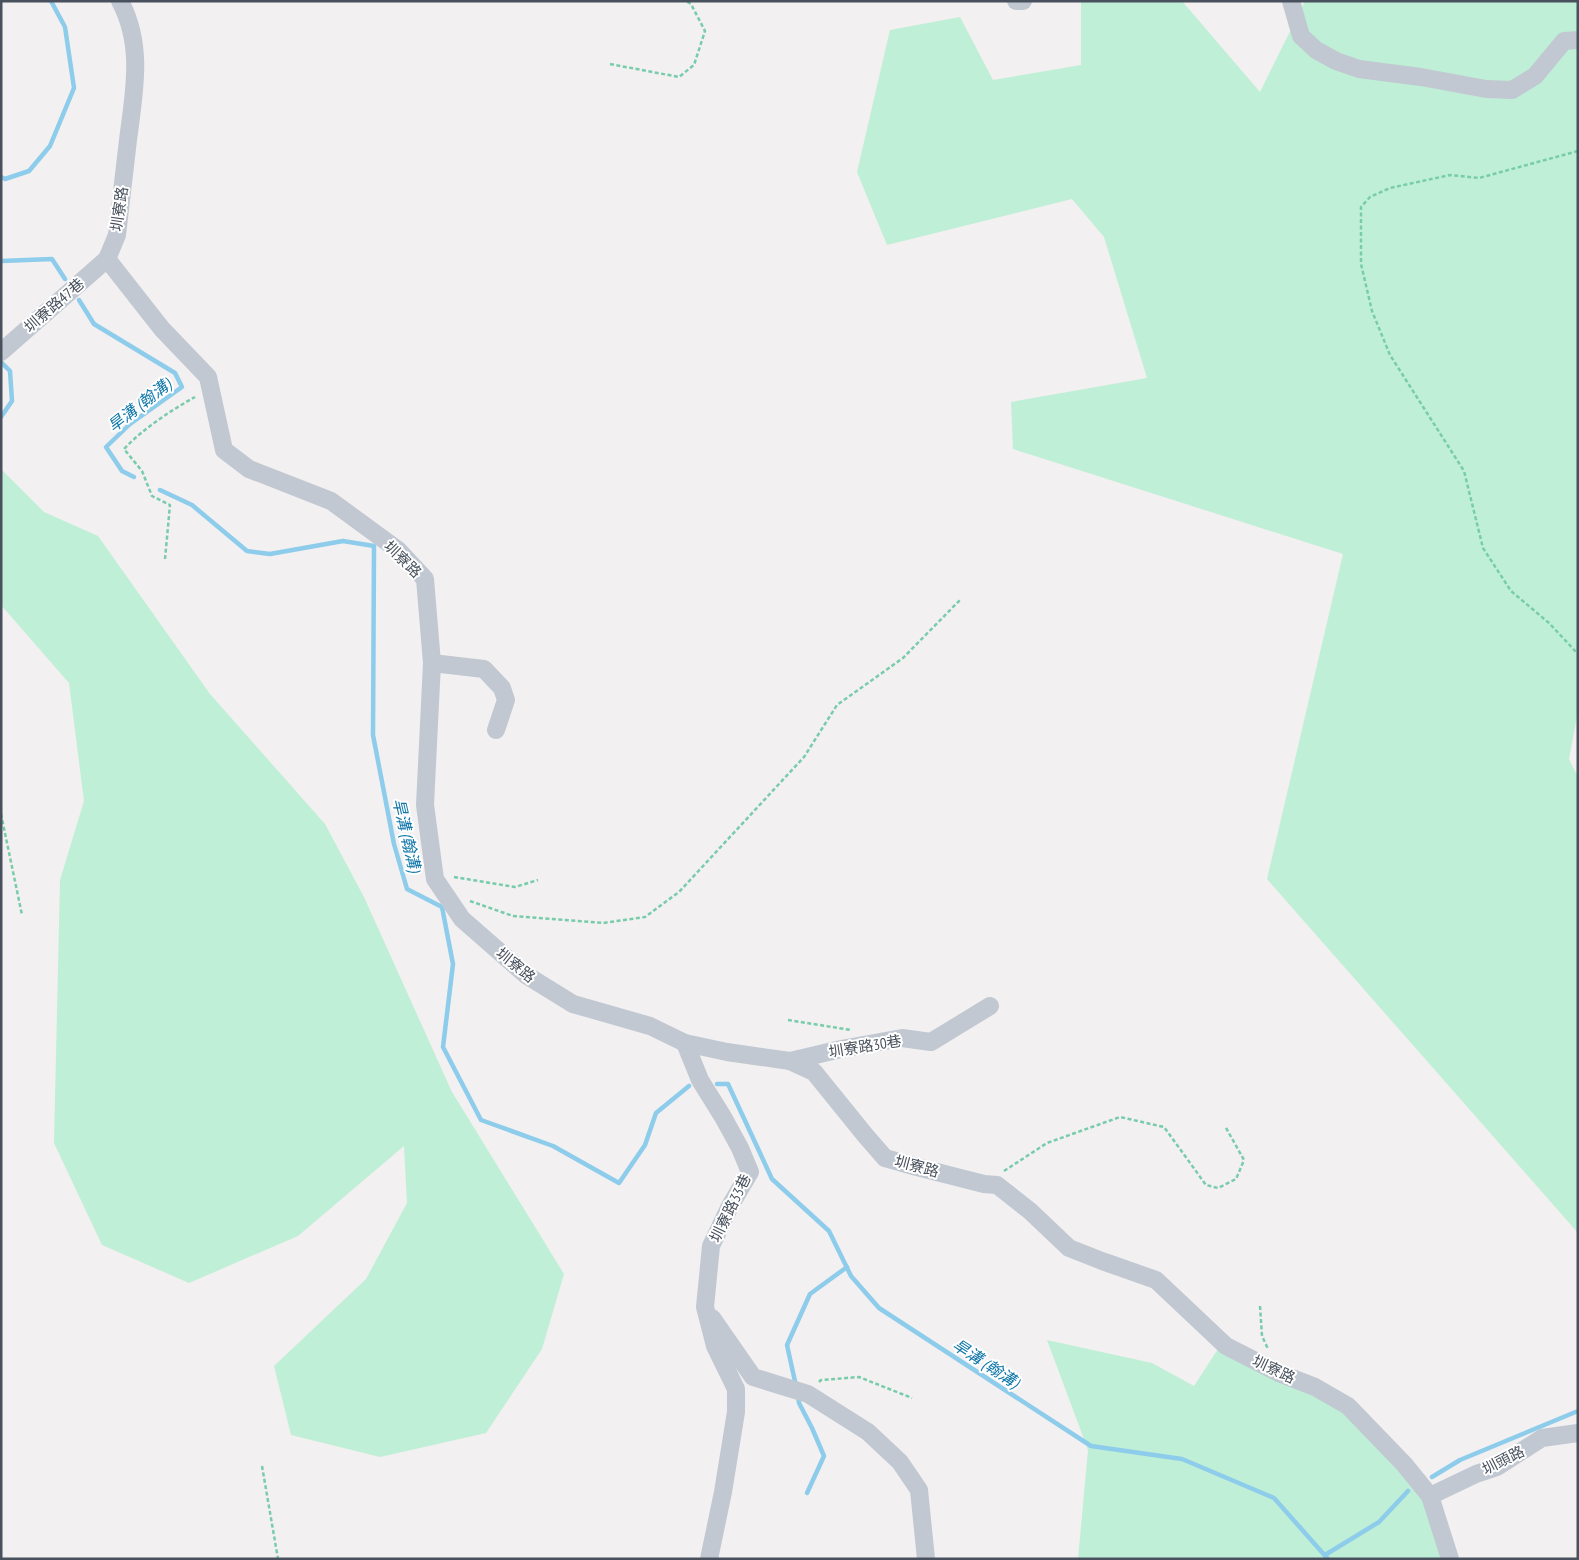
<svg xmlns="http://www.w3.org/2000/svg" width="1579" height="1560" font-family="'PT Sans Narrow','Noto Sans TC',sans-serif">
<rect width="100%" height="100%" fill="#f2f0f0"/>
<!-- green -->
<g fill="#c0efd7">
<polygon points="1081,1 1182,1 1260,92 1305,1 1578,1 1578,711 1569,759 1578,777 1578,1233 1267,879 1343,554 1013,449 1011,402 1147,378 1104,237 1072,199 887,245 857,172 890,30 960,17 993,80 1081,65"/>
<polygon points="1,469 44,512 98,536 210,694 325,824 364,897 452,1092 564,1274 542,1349 486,1433 380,1457 291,1435 274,1366 366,1279 407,1203 404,1146 298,1236 189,1283 102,1245 54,1143 60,880 84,801 69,683 1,605"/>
<polygon points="1047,1340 1152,1363 1194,1386 1218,1349 1345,1411 1412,1482 1425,1502 1445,1559 1078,1559 1088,1450"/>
</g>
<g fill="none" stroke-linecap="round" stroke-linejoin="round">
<!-- stream -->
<g stroke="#8dcceb" stroke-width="4.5">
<polyline points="1,177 5,179 29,171 50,146 74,88 65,27 51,1"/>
<polyline points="1,261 52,259 65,279"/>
<polyline points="79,300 94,324 175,373 182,387 130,424 106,447 122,471 134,477"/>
<polyline points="1,362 10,371 12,401 1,417"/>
<polyline points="160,490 192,505 247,551 270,554 343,541 374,546 373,735 394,844 407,889 442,907 453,964 443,1047 481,1120 553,1146 619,1183 645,1145 656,1113 689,1086"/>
<polyline points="717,1084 728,1084 772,1179 829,1231 851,1276 879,1308 1091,1446 1182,1459 1274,1498 1328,1559"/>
<polyline points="796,1386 787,1345 810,1294 847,1267"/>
<polyline points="798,1396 799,1403 812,1428 824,1456 807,1493"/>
<polyline points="1432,1477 1460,1460 1578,1411"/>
<polyline points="1325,1555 1379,1522 1408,1491"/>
</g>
<!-- path -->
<g stroke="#78ccac" stroke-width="2.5" stroke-dasharray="4 2.5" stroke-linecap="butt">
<polyline points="610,64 679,77 694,65 705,31 691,4 686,1"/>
<polyline points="1578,151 1479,178 1450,175 1390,188 1370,197 1361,207 1361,264 1372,311 1390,355 1464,471 1483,548 1511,591 1549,623 1578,654"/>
<path d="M165 559 170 505 152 496 142 471 124 449C144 428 170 411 195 397"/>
<polyline points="1,814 22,915"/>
<polyline points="454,877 515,887 538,880"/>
<polyline points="470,901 513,916 603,923 645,917 679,892 804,757 837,705 903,658 960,600"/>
<polyline points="788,1020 851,1030"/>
<polyline points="1004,1171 1047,1143 1120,1117 1164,1127 1206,1185 1218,1188 1236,1179 1244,1160 1225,1126"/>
<polyline points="1260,1306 1262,1336 1268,1349"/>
<polyline points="819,1382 821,1380 859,1377 912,1398"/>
<polyline points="262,1466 278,1559"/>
</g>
<!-- minor -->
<g stroke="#c1c8d1" stroke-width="18">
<path d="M120 1C144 46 134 92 128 140 124 172 121 203 117 235L107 259 162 329 208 377 224 450 249 469 331 501 398 550 425 579 432 663 425 805 435 879 462 919 526 975 573 1004 650 1026 685 1043 727 1052 790 1061 814 1072 865 1135 885 1158 917 1167 984 1184 997 1185 1030 1211 1069 1248 1102 1261 1156 1280 1226 1346 1279 1373 1315 1387 1348 1406 1404 1464 1430 1496 1450 1559"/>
<polyline points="1016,1 1023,1"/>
<polyline points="1291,1 1301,36 1316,50 1336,61 1359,69 1421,77 1486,89 1512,90 1535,76 1564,41 1578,40"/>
<polyline points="1,352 107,259"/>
<polyline points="432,663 484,669 502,688 506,700 496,730"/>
<polyline points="685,1043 700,1080 723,1117 740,1148 750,1172 730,1206 711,1246 705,1307 715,1346 736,1389 736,1412 723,1492 709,1559"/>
<polyline points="790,1061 841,1049 902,1038 931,1042 990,1006"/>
<polyline points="712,1318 753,1377 808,1394 868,1432 900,1462 919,1490 926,1559"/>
<polyline points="1430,1496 1476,1474 1497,1467 1542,1438 1578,1433"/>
</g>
</g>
<g text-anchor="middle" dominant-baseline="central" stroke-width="4" stroke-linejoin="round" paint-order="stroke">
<!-- street labels -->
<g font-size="15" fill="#48515d" stroke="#fff">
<text transform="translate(119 209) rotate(-82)">圳寮路</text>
<text transform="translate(54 305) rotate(-41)">圳寮路47巷</text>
<text transform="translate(403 559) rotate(44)">圳寮路</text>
<text transform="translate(516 965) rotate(39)">圳寮路</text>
<text transform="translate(865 1046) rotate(-9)">圳寮路30巷</text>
<text transform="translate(917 1166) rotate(15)">圳寮路</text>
<text transform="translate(730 1208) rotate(-64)">圳寮路33巷</text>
<text transform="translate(1274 1369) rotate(25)">圳寮路</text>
<text transform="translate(1503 1460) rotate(-27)">圳頭路</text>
</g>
<!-- water labels -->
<g font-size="16" font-style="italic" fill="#0f77a9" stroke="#fff">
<text transform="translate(139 405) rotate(-38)">旱溝 (翰溝)</text>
<text transform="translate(407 835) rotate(77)">旱溝 (翰溝)</text>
<text transform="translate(986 1363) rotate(33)">旱溝 (翰溝)</text>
</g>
</g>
<!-- border -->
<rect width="1579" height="1560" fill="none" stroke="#48515d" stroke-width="5"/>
</svg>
